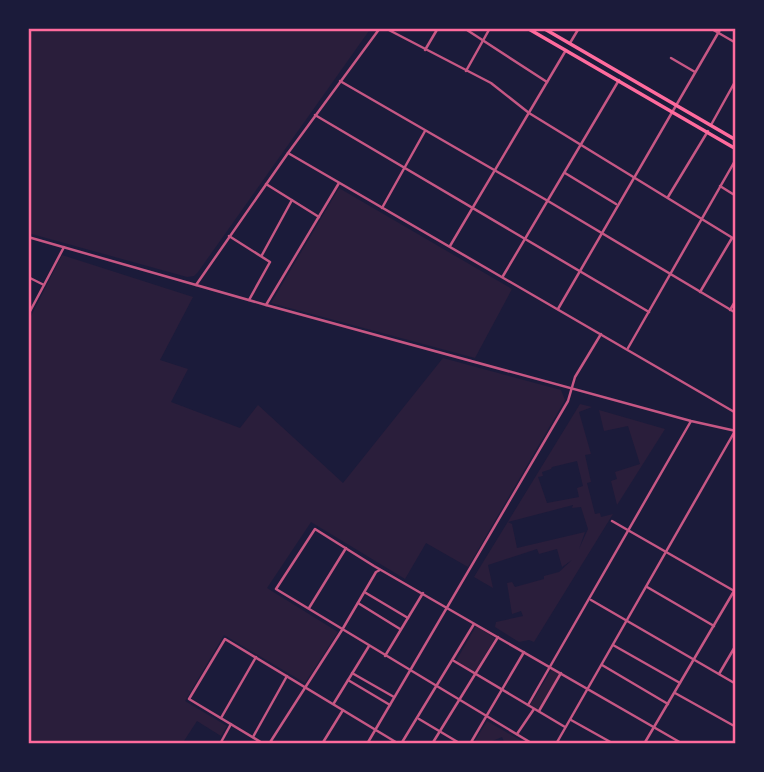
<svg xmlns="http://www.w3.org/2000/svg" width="764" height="772" font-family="Barlow,sans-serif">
<rect width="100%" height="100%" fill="#1b1b3a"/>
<!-- green -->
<g fill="#2a1e3b" fill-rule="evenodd">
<polygon points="28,28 371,28 198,272 194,276 187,277 28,233"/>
<polygon points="339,188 512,289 475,358 271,303"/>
<polygon points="62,255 193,297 160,360 188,369 171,402 240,428 258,405 343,483 443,358 561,390 565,400 468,567 426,543 405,579 311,522 267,588 338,632 305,683 224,635 185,701 227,726 221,736 197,721 182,744 28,744 28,322"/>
<path d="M580 404 592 407 579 412 591 454 585 455 591 482 587 483 595 514 600 513 601 517 613 514 534 642 529 640 519 642 495 627 496 622 523 616 521 611 512 614 507 583 512 582 515 587 544 579V576L559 572 572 560 562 567 557 549 539 554 537 549 488 565 493 588 474 577ZM577 461 583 486 577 488 579 497 547 503 538 477 543 476 542 472 551 469 552 467ZM573 505 572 508 581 507 588 529 579 549 585 532 517 548 512 524 508 522Z"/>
<polygon points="599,410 665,429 617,505 611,481 617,479 615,472 640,464 628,426 604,431"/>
<polygon points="476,626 495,638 475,672 456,661"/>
<polygon points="552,669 560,674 538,710 530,705"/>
<polygon points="487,721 527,744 505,744 502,737 485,744 473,744"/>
</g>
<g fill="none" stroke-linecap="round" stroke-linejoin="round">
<!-- minor -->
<g stroke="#c65784" stroke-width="2.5">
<polyline points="385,28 491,83 529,113 736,240"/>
<polyline points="710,28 736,43"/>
<polyline points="467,30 547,82"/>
<polyline points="570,43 579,28"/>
<polyline points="425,50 438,28"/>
<polyline points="671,58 695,72"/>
<polyline points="466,71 490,28"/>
<polyline points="340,81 548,201 736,313"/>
<polyline points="315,115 649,312"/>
<polyline points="711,125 736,80"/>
<polyline points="288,153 736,413"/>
<polyline points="565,173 616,204"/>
<polyline points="266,184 319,217"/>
<polyline points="720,186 736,196"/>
<polyline points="668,197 708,131"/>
<polyline points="382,208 425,131"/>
<polyline points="229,236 270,262 249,300"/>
<polyline points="450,246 566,50"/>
<polyline points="262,255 292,200"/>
<polyline points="503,276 619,80"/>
<polyline points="28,277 44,285 64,247"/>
<polyline points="196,285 288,153 380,28"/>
<polyline points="700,292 732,238"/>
<polyline points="266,305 339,183"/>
<polyline points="558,309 721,28"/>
<polyline points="730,310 736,300"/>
<polyline points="28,315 44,285"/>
<polyline points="628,348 736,159"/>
<polyline points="612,521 736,592"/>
<polyline points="647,587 714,626"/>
<polyline points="366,593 408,618"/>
<polyline points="591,600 736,684"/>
<polyline points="358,603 400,629"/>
<polyline points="309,608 346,548"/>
<polyline points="613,645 680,683"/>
<polyline points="385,656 423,593"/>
<polyline points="454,661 565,727"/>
<polyline points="602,665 668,704"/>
<polyline points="352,673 394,697"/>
<polyline points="719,674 736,645"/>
<polyline points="348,680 390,705"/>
<polyline points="675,693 736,727"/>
<polyline points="334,703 369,646"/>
<polyline points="528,705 691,421"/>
<polyline points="539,711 561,673"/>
<polyline points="221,718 256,657"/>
<polyline points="419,719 461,744"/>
<polyline points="571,720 614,744"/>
<polyline points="517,734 534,709"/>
<polyline points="253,737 287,676"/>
<polyline points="220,744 231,724"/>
<polyline points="264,744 189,699 225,639 399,744"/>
<polyline points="269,744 342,630 376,572 380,570"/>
<polyline points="322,744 343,710"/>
<polyline points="367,744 568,401 575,377 601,334"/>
<polyline points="401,744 474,624"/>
<polyline points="432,744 498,637"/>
<polyline points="470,744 524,652"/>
<polyline points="533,744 276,589 315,529 374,566 683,744"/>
<polyline points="556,744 735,431"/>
<polyline points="644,744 734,591"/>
<polyline points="733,744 736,738"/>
</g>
<!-- tertiary -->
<polyline stroke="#c65784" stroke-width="2.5" points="28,237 266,305 691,421 736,431"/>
<!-- secondary -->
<g stroke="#ff6b9d" stroke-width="3.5">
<polyline points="527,28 736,149"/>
<polyline points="543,28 736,140"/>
</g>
</g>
<!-- border -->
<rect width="764" height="772" fill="none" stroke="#1b1b3a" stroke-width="60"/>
<rect x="30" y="30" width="704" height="712" fill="none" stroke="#ff6b9d" stroke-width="2.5"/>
</svg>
